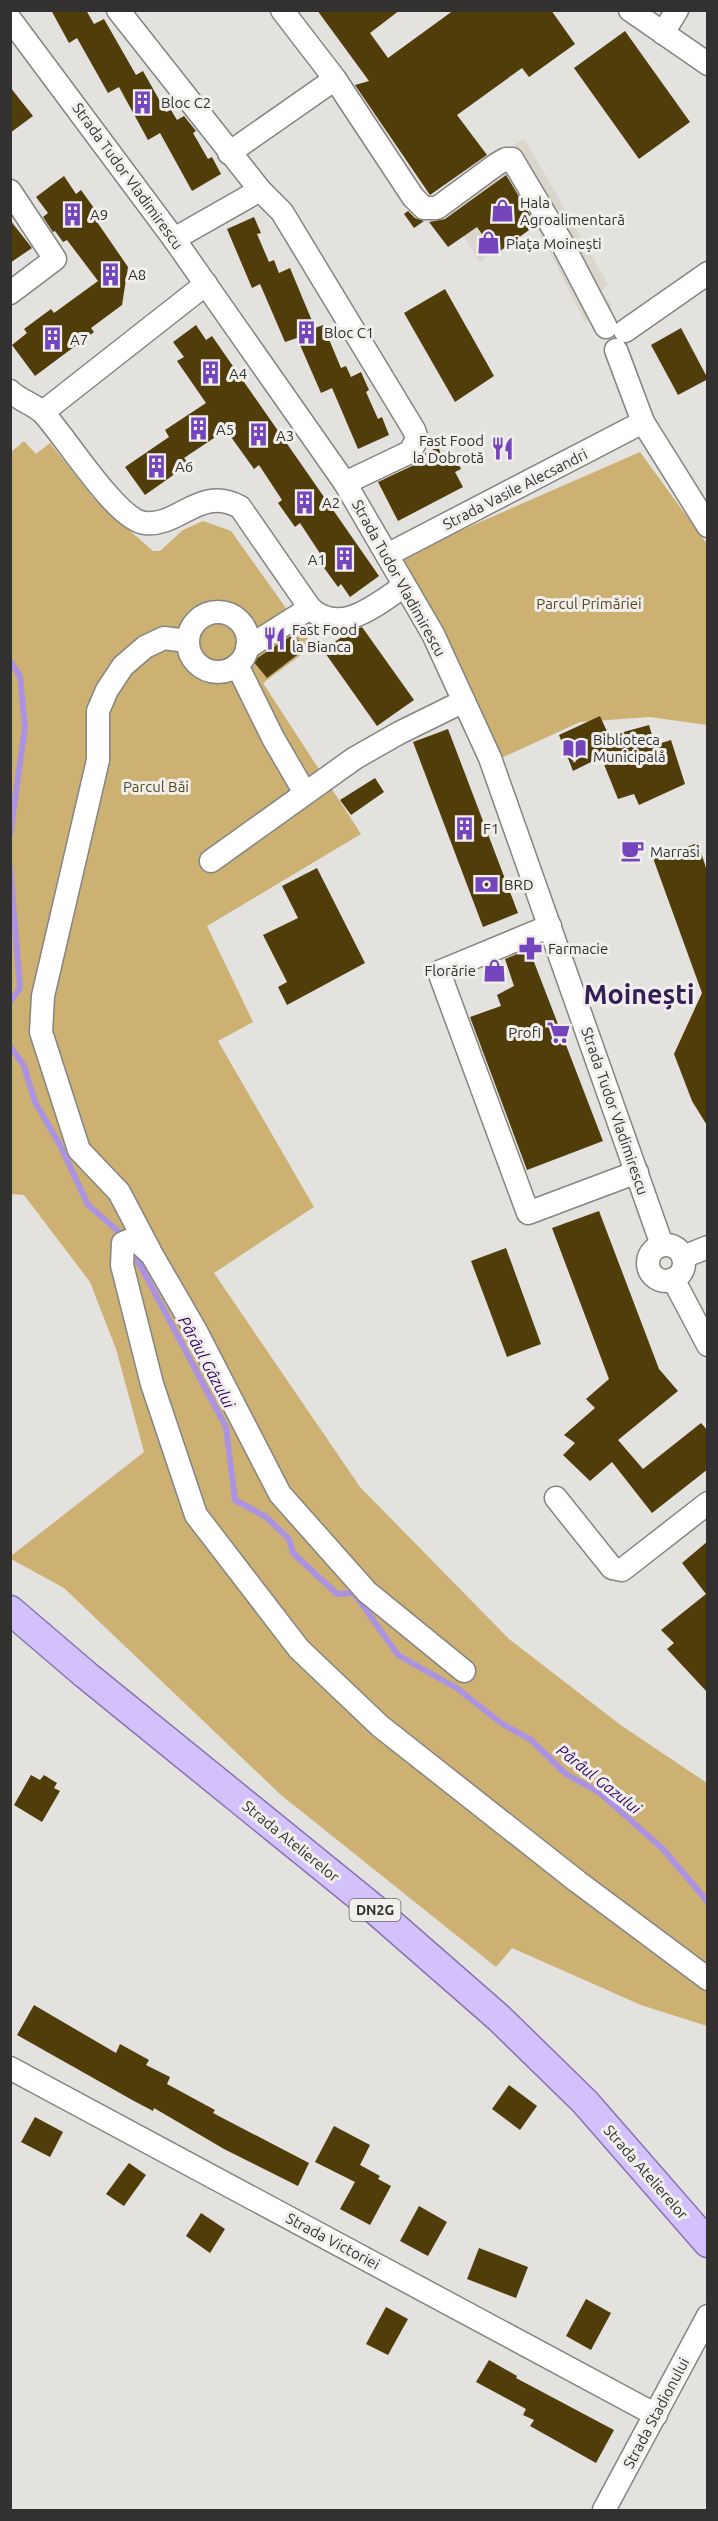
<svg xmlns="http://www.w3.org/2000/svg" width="718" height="2521" font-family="Ubuntu,sans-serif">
<rect width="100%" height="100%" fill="#e3e2df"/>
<!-- built -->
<polygon fill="#dad6cc" points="524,138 608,284 601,292 612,305 585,322 536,225 479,262 441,196"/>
<!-- green -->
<g fill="#cdb172">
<polygon points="24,441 36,454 50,443 94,499 153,551 160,551 183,530 203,521 231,531 313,646 263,683 361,834 207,926 253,1022 218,1041 314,1207 214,1273 360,1487 509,1639 622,1726 707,1783 707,2026 641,2005 512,1948 496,1967 281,1795 64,1588 11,1559 11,1556 144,1452 116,1349 90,1282 24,1195 11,1194 10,453"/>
<polygon points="640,452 707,544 707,725 650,717 580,722 499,759 398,558"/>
</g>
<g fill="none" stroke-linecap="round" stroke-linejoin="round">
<!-- stream -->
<g stroke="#ac93e2" stroke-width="6">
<polyline points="10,661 20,676 25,727 10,835"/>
<polyline points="10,867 20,988 10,1002"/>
<polyline points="10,1046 24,1066 35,1102 60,1145 88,1205 125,1237"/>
<polyline points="131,1248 226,1427 235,1500 266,1517 289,1539 293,1553 337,1594 354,1593 398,1655 458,1689 501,1723 531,1740 566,1774 600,1793 663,1849 708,1902"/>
</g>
</g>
<!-- building -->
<g fill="#503d0a">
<polygon points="51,10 86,10 94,24 104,19 136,75 143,71 166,112 171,110 177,120 184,116 196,131 193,133 208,159 212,157 221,174 192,191 160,133 148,140 119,87 108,93 77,38 69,43"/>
<polygon points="317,10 400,10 370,33 388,58 454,10 551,10 575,44 529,77 522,68 457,115 487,155 430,195 355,85 369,81"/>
<polygon points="625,31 690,122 639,159 574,68"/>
<polygon points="10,87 33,116 10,133"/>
<polygon points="506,175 536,225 496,254 477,227 448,247 429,222 445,219"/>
<polygon points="64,176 76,194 81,190 99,215 95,219 128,267 122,305 91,328 94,332 35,376 12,345 27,333 24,329 51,309 54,313 98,281 67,240 63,242 55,231 53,232 43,217 48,213 36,197"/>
<polygon points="408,211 415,218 424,221 414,228 404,214"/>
<polygon points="254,217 261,233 257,234 269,262 274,260 279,273 290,268 315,328 323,325 341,368 346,366 351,377 361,372 369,390 366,392 378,419 382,417 389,435 358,449 332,388 321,393 297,338 285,342 260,284 252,288 227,229"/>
<polygon points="10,220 32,248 10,263"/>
<polygon points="445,289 494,376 455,402 404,313"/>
<polygon points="196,325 206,340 212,336 379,576 350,597 341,584 338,587 319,561 323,558 300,523 295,527 278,503 282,500 259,465 254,469 226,430 184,458 189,464 145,495 125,467 169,437 165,430 206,403 177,361 184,357 173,342"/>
<polygon points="681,328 708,379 678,395 651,345"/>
<polygon points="438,447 443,458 453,453 461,469 455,472 463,487 398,521 378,482 416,464 424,454"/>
<polygon points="362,627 414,700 377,726 323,650 349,632"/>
<polygon points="294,634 305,649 267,678 253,661"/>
<polygon points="600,716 609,736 649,725 655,745 671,740 685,784 639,805 634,794 618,799 601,757 573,771 559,735"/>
<polygon points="448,729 518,913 483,927 413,742"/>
<polygon points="375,778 384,792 351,815 340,800"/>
<polygon points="698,843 708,874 708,1127 692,1101 674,1054 702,993 653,858"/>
<polygon points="317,868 365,963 287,1005 278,987 287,982 263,935 298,918 282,886"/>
<polygon points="529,949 603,1141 527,1170 470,1017 501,1006 497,995 514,986 505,959"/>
<polygon points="599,1211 659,1369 678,1391 618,1440 643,1469 701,1423 708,1431 708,1469 652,1513 612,1462 590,1481 563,1455 575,1443 564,1435 595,1408 586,1399 609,1379 552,1228"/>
<polygon points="506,1248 541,1344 507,1357 471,1261"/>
<polygon points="708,1541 708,1693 667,1649 674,1643 661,1630 706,1594 682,1563"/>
<polygon points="31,1775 40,1780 44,1775 57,1783 54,1788 60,1791 42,1822 14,1805"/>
<polygon points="34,2005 116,2053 120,2044 149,2060 146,2065 170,2077 167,2084 215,2110 213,2113 309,2163 298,2186 224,2149 154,2108 153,2111 134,2101 17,2035"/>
<polygon points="509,2085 537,2106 520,2130 492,2109"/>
<polygon points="35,2117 63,2132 50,2157 21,2142"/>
<polygon points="334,2126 370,2145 360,2165 380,2176 378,2179 391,2186 370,2225 340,2209 355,2182 315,2162"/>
<polygon points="129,2163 146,2175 124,2206 106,2194"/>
<polygon points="419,2206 447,2222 428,2256 400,2241"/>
<polygon points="201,2213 225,2229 210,2253 186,2236"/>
<polygon points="479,2248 528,2267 516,2298 467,2279"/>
<polygon points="586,2299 611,2313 591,2350 566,2336"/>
<polygon points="386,2307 408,2319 388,2355 366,2344"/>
<polygon points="489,2360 517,2376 516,2378 614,2430 596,2463 530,2426 534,2420 523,2415 526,2409 476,2382"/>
</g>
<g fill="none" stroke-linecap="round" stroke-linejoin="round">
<defs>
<g id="minor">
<polyline points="118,10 260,190"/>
<polyline points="282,10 335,79 413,197 424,208 437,208 497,164 506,159 512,159 562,243 606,327"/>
<polyline points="630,10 708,64"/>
<polyline points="10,19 174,239 345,483 433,634 490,758 662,1245"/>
<polyline points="663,33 677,10"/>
<polyline points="229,153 335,79"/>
<polyline points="10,191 55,259 10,293"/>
<polyline points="174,239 260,190 282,212 414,430 417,439 410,452 345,483"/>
<polyline points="625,331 708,273"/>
<path d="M10 391C20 401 35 404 44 414 65 436 117 521 145 523 179 527 200 485 240 507L310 608C340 637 377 604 404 586"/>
<polyline points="43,412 206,284"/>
<polyline points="643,422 708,526"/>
<polyline points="387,555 643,422 616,350"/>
<circle cx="218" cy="642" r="30"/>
<polyline points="247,648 310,608"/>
<polyline points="237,665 273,738 305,793"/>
<polyline points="211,861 355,758 399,733 464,701"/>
<polyline points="550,926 439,972 528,1213 637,1172"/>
<circle cx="666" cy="1263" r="18"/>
<polyline points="150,1251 119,1192 79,1150 41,1032 43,996 98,760 98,711 107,690 123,666 145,647 164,638 187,641"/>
<polyline points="683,1257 708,1247"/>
<polyline points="673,1279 708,1345"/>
<polyline points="556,1498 612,1568 622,1570 708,1503"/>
<polyline points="464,1671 367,1592 280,1494 196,1331 152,1255 139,1243 130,1240 123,1243 122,1265 152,1384 196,1515 299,1649 380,1726 578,1882 708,1979"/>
<polyline points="10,2068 656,2415"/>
<polyline points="604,2510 708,2316"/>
</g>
<polyline id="major" points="10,1610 86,1675 372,1907 499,2018 585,2102 708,2243"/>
</defs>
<!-- minor casing -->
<use href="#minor" stroke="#858481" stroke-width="25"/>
<!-- major casing -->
<use href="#major" stroke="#8873b2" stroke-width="31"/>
<!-- minor -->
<use href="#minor" stroke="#fff" stroke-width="22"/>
<!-- major -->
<use href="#major" stroke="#d3c1fb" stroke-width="28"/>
</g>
<!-- icons -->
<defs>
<symbol id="building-bare" viewBox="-9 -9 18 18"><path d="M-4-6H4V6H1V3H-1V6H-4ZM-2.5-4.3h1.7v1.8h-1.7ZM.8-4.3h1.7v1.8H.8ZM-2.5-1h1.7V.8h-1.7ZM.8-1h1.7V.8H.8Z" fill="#7445bd" stroke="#f0efec" stroke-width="2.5" paint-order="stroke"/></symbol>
<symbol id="shop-bare" viewBox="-9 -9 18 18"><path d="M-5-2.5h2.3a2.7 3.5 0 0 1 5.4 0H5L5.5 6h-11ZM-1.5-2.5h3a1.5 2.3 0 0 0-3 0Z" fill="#7445bd" stroke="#f0efec" stroke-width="2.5" paint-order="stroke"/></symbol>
<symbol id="restaurant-bare" viewBox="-9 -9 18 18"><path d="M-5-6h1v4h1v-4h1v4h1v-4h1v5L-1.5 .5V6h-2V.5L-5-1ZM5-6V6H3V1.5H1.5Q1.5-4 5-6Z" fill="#7445bd" stroke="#f0efec" stroke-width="2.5" paint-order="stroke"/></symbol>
<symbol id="library-bare" viewBox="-9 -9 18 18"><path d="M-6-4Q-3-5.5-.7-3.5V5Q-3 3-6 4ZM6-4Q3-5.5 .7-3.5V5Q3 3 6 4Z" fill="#7445bd" stroke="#f0efec" stroke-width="2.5" paint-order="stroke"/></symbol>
<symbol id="cafe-bare" viewBox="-9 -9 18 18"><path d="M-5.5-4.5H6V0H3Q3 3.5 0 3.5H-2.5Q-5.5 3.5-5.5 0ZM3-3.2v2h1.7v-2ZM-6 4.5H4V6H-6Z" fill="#7445bd" stroke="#f0efec" stroke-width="2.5" paint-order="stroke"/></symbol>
<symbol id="bank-bare" viewBox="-9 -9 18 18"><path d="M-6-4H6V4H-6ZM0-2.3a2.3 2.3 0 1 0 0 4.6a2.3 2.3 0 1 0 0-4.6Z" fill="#7445bd" stroke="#f0efec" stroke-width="2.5" paint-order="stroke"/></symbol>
<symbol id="pharmacy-bare" viewBox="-9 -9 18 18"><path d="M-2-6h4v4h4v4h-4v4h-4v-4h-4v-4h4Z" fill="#7445bd" stroke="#f0efec" stroke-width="2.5" paint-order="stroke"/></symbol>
<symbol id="supermarket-bare" viewBox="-9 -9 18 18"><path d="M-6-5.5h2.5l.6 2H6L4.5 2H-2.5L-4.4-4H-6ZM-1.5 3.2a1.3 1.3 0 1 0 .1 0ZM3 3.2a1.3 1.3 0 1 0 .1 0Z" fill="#7445bd" stroke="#f0efec" stroke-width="2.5" paint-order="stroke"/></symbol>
</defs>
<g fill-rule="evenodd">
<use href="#building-bare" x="126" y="86" width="33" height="33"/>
<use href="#shop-bare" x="486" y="194" width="33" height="33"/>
<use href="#building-bare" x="56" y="198" width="33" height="33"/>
<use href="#shop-bare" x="472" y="226" width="33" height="33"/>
<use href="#building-bare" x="94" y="258" width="33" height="33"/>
<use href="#building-bare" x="290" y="316" width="33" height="33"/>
<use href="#building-bare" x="36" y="322" width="33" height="33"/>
<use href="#building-bare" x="194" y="356" width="33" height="33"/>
<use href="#building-bare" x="182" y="412" width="33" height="33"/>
<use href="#building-bare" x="242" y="418" width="33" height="33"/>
<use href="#restaurant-bare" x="486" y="432" width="33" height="33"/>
<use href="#building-bare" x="140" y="450" width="33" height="33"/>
<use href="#building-bare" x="288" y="486" width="33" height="33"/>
<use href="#building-bare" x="328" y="542" width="33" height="33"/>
<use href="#restaurant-bare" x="258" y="622" width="33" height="33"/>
<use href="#library-bare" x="558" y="732" width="33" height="33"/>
<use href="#building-bare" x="448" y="812" width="33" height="33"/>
<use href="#cafe-bare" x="616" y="834" width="33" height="33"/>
<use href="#bank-bare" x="470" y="868" width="33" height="33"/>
<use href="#pharmacy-bare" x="514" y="932" width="33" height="33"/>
<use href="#shop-bare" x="478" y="954" width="33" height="33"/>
<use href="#supermarket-bare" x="542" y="1016" width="33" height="33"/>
</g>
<g text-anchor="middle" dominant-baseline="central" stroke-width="6" stroke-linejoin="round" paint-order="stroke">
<!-- shield labels -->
<rect fill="#f0efec" stroke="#6b6a68" stroke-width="1.5" x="349.5" y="1899" width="51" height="22" rx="4.5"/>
<g font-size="14" font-weight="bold" fill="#323130">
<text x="375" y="1910">DN2G</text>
</g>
<!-- poi labels -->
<g font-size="15" fill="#323130" stroke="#f0efec" text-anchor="start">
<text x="161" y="102">Bloc C2</text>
<text x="520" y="202">Hala<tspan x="520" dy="17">Agroalimentară</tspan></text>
<text x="90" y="214">A9</text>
<text x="506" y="243">Piața Moinești</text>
<text x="128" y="274">A8</text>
<text x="324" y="332">Bloc C1</text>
<text x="70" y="339">A7</text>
<text x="229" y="373">A4</text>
<text x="216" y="429">A5</text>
<text x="276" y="435">A3</text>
<text x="484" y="440" text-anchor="end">Fast Food<tspan x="484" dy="17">la Dobrotă</tspan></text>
<text x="175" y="466">A6</text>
<text x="322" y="502">A2</text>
<text x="326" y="559" text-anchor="end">A1</text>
<text x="292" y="629">Fast Food<tspan x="292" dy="17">la Bianca</tspan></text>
<text x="593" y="739">Biblioteca<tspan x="593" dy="17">Municipală</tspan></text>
<text x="483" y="828">F1</text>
<text x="650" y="851">Marrasi</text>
<text x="504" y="884">BRD</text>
<text x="548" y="948">Farmacie</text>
<text x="476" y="970" text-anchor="end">Florărie</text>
<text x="541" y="1032" text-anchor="end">Profi</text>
</g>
<!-- street labels -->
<g font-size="15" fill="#323130" stroke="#f0efec">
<text transform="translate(128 176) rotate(54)">Strada Tudor Vladimirescu</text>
<text transform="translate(515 489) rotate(-27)">Strada Vasile Alecsandri</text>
<text transform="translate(399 578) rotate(61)">Strada Tudor Vladimirescu</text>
<text transform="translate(615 1111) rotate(71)">Strada Tudor Vladimirescu</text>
<text transform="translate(291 1841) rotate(39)">Strada Atelierelor</text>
<text transform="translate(646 2172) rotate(49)">Strada Atelierelor</text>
<text transform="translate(333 2241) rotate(28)">Strada Victoriei</text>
<text transform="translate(656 2413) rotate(-62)">Strada Stadionului</text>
</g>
<!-- park labels -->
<g font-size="15" fill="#584822" stroke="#f0efec">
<text x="589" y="603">Parcul Primăriei</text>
<text x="156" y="786">Parcul Băi</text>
</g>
<!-- water labels -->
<g font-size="16" font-style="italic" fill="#350465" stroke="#f0efec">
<text transform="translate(207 1362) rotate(62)">Pârâul Gâzului</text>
<text transform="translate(599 1779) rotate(38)">Pârâul Gazului</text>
</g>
<!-- town labels -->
<g font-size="27" font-weight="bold" fill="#341e58" stroke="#f0efec">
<text x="639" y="994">Moinești</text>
</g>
</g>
<!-- border -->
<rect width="718" height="2521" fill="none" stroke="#323130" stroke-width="24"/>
</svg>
